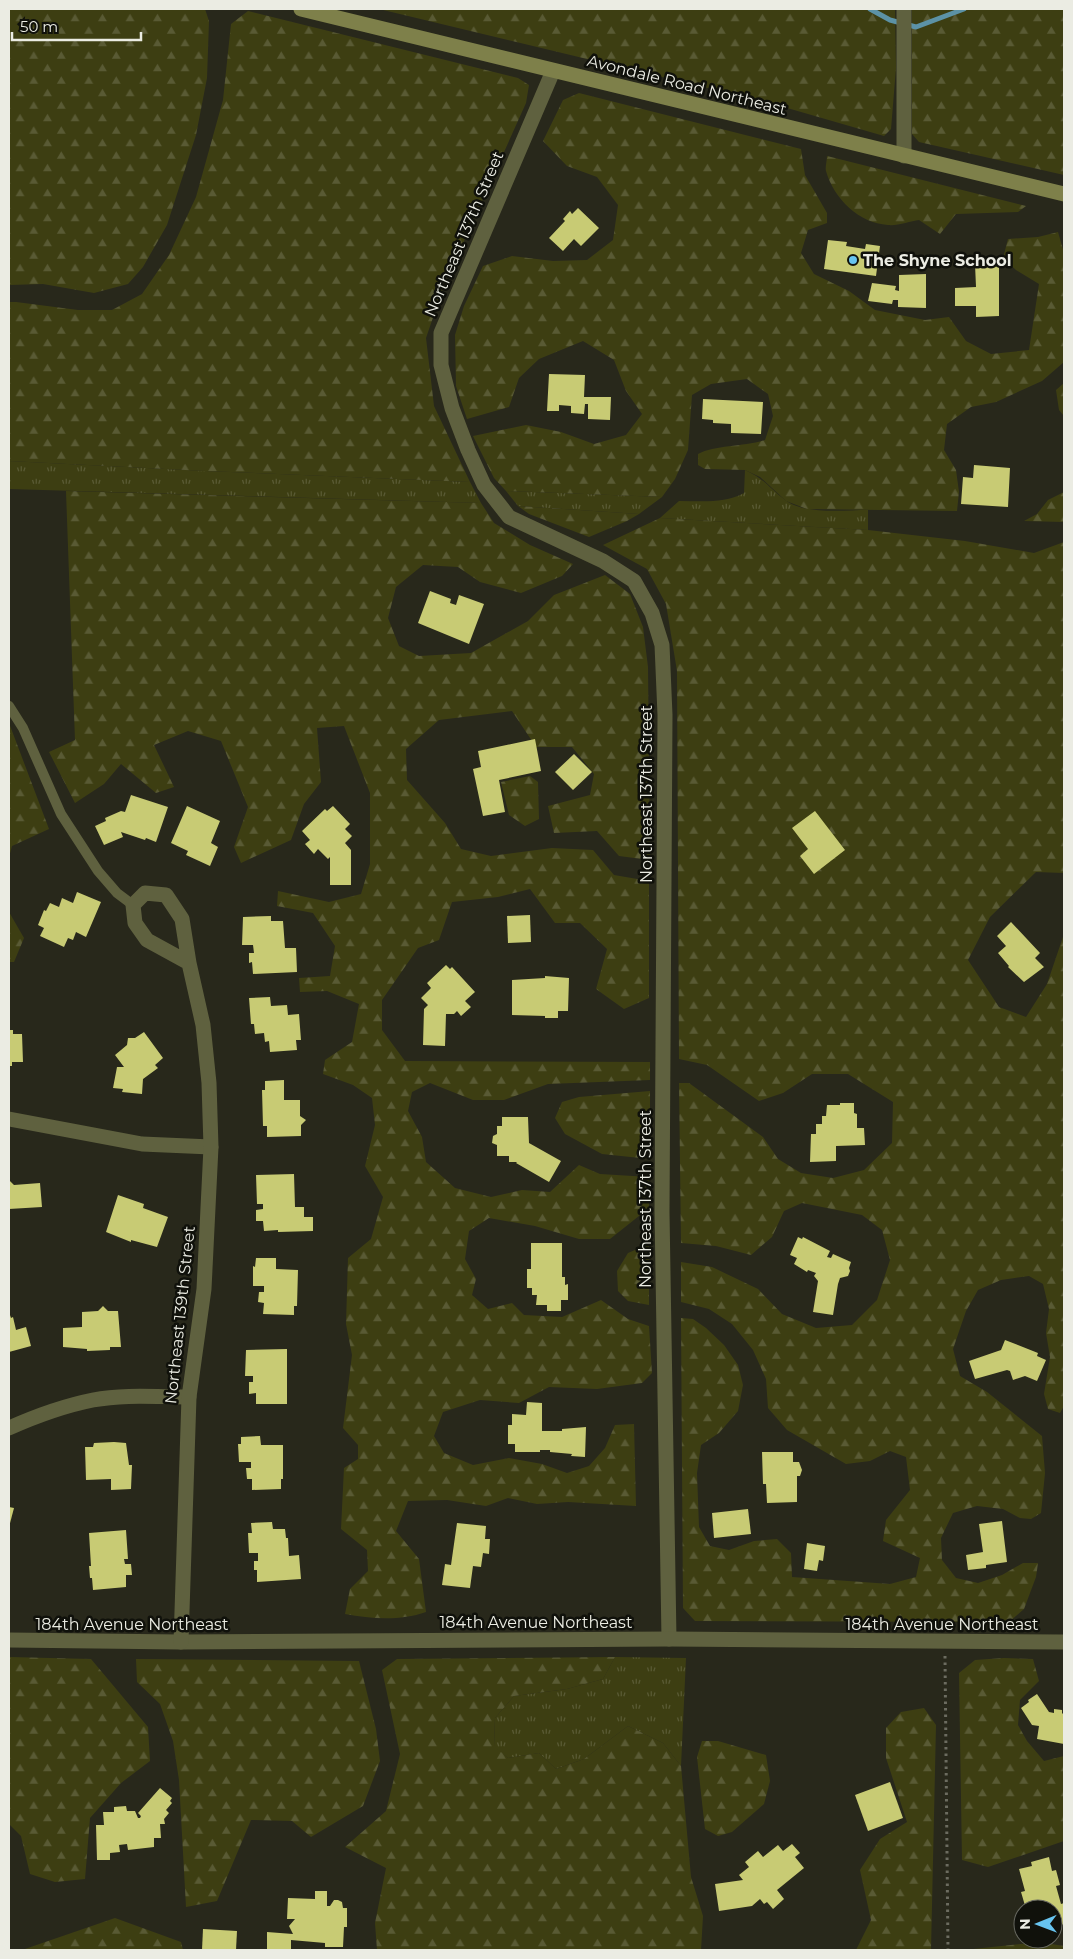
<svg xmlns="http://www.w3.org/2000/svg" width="1073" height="1959" font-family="Montserrat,sans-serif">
<defs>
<pattern id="grass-tufts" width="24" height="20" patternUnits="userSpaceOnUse" patternTransform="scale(1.25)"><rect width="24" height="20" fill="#3d3e12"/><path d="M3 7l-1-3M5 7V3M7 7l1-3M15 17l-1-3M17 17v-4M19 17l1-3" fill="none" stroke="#595a34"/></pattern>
<pattern id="forest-firs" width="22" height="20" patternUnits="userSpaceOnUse" patternTransform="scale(1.25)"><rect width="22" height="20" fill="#3d3e12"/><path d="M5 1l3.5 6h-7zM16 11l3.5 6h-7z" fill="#595a34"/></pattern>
</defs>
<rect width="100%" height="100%" fill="#28281b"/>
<!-- grass -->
<g fill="url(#grass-tufts)">
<polygon points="9,461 205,471 470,482 481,503 9,489"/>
<path d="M745 470C765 479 769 488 785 500 805 515 844 510 868 510V530L660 518 679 501C701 501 724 504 744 493Z"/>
<polygon points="506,491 662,497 639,514 518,506"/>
<polygon points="615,1657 686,1658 681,1766 663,1743 628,1726 584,1759 556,1769 539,1753 508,1758 494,1747 495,1718 514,1696 567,1689 603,1679"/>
</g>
<!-- forest -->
<g fill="url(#forest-firs)">
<polygon points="9,9 205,9 209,21 207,78 196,135 167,225 143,267 128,284 94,293 43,284 9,285"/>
<polygon points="379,9 895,9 896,68 891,129 884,136 770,103"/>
<polygon points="912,9 1064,9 1064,175 919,142 912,134"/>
<polygon points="248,11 518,78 529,85 526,103 443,288 426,338 434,406 470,482 205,471 9,461 9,302 16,302 78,310 112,310 142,294 169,255 196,197 223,100 231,24"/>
<path d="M579 93 801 149 805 175 827 213V223L808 230 801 253 814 274 849 291 875 310 925 320 949 317 966 341 991 354 1029 350 1039 284 1016 270 1003 258 1008 239 1038 237 1058 232 1064 253V362L1042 381 996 402 971 407 947 424 944 450 956 470 959 492 957 511 807 509 786 501 760 477 745 470 705 469 698 465V454C715 445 743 447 765 440L773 416 768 394 747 379 711 384 692 395 688 450 675 479 662 497 506 491 494 478 473 436 526 425 561 432 594 444 626 435 642 414 626 391 614 360 583 341 539 359 519 378 509 407 467 419 456 386 455 335 464 306 483 266 512 256 553 261 587 260 613 240 618 205 597 177 567 166 543 141 563 100Z"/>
<path d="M827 156 1026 206 1018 212 956 214 940 234 919 220C910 221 898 226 888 225 859 223 834 199 826 171 825 167 827 161 827 156Z"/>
<polygon points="1064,383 1064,416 1059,410 1056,390"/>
<path d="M66 491 481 503 494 523 530 545 573 564 562 576 521 593 480 582 458 567 423 565 396 587 388 618 399 646 419 656 471 653 528 621 554 595 605 575 630 594 643 627 648 667 650 860 619 856 597 831 554 833 548 806 590 795 594 774 572 747H536L512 711 439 720 406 749 407 780 445 823 461 849 491 856 552 848 593 850 614 875 649 881V998L624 1009 596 989 607 949 580 923H555L530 889 498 897 452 902 439 940 418 948 382 1000V1030L405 1061 650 1062V1080L548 1084 504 1100H473L430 1083 412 1092 408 1111 422 1137 426 1162 455 1188 491 1197 522 1190 550 1192 579 1165 600 1174 649 1177V1208L610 1239H579L535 1226 489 1218 469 1231 465 1259 476 1279 472 1295 488 1309 512 1303 524 1315 562 1317 601 1300 628 1319 649 1326 652 1373 642 1383 597 1389 549 1387 519 1403 480 1400 443 1412 434 1436 444 1453 473 1465 509 1458 542 1464 567 1473 589 1466 605 1448 615 1425 634 1424 636 1506 568 1502 537 1504 508 1498 486 1506 447 1500 408 1501 396 1531 419 1559 426 1612C400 1621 372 1619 345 1614L350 1589 368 1571 367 1550 341 1529 344 1468 358 1459V1445L343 1428 352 1355 346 1324 348 1258 371 1239 383 1197 365 1166 375 1125 372 1098 353 1085 323 1074 325 1060 352 1042 359 1004 327 991 300 992 299 978 330 976 335 946 313 913 277 906 278 891 329 902 361 894 370 864V793L344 726 317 728 321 782 304 804 291 840 241 863 234 847 248 807 221 741 188 731 154 745 174 787 156 793 121 764 104 784 75 803 49 752 75 740Z"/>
<polygon points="1064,492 1064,522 1024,521 1037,514 1048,500"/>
<polygon points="518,506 639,514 627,521 589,537 529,514"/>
<polygon points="660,518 868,530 965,541 1034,553 1064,542 1064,873 1036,872 990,917 968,960 999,1007 1026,1017 1047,984 1064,934 1064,1406 1060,1413 1048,1409 1044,1394 1050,1357 1046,1333 1049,1309 1043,1284 1029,1276 1001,1280 978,1290 966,1311 953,1349 960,1376 987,1392 1042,1436 1045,1473 1041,1513 1031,1519 1020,1518 1003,1509 977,1506 953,1513 941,1538 942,1560 956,1578 978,1583 1002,1575 1023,1563 1038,1563 1036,1577 1024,1609 1009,1622 695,1621 683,1608 681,1318 693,1319 706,1328 724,1345 738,1365 743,1385 738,1411 719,1433 701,1445 697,1473 699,1527 710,1546 729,1550 754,1541 777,1539 791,1553 792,1577 890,1584 916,1577 920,1558 883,1541 886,1520 910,1490 906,1457 890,1451 870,1461 846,1464 787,1430 768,1408 766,1379 753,1350 732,1324 709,1309 681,1302 681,1262 712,1267 758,1289 782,1314 816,1328 852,1325 877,1300 890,1260 882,1230 862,1215 802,1203 784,1211 772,1237 751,1255 716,1246 681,1243 679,1083 689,1083 763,1137 778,1159 801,1173 833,1178 864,1170 892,1143 893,1102 848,1074 812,1074 783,1093 759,1101 707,1065 679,1059 677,671 666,604 647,569 603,545"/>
<polygon points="9,723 49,829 12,846 9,857"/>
<polygon points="530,776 538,782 539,819 525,826 509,815 501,782"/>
<polygon points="9,912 24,938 14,962 9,962"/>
<polygon points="650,1091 650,1159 602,1154 565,1134 555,1118 562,1102 579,1097"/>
<polygon points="649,1244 649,1305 628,1301 618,1291 617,1271 628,1253"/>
<polygon points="9,1657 91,1659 148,1727 150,1761 121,1783 90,1818 85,1879 55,1882 30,1874 21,1836 9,1824"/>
<polygon points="615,1657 603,1679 567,1689 514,1696 495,1718 494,1746 508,1758 539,1753 556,1769 584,1759 628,1726 663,1743 681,1766 691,1877 703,1916 701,1950 377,1950 375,1923 386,1868 345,1847 386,1811 400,1754 382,1670 397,1659"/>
<polygon points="1004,1658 1033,1659 1039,1681 1020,1700 1018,1725 1027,1741 1044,1761 1064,1756 1064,1841 988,1867 962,1860 959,1673 975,1660"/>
<polygon points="136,1659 359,1661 376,1729 380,1761 363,1806 311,1837 292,1821 251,1820 217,1901 186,1907 179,1780 173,1741 160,1704 137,1682"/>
<polygon points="924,1708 936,1725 931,1950 856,1950 871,1920 860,1870 880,1839 907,1822 886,1758 886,1728 901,1712"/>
<polygon points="702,1741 718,1741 766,1755 770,1781 764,1804 732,1832 718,1836 705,1829 697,1757"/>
<polygon points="115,1918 181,1942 183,1950 22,1950"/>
<polygon points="1039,1942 1064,1946 1064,1950 964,1950"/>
</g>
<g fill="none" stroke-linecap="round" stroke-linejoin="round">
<!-- stream -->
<polyline stroke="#5c92a6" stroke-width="5" points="870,9 890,20 916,27 964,9"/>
</g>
<!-- building -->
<g fill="#c8cb74">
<polygon points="578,208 599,228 581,246 574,239 563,251 549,238 565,221 563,219 570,211 572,214"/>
<polygon points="828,240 847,242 846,246 865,249 866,244 880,246 876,276 824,269"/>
<polygon points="975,264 999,264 999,316 976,317 976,306 955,306 955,288 976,287"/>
<polygon points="926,274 926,308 898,307 898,300 893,300 892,304 868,301 872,283 896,286 895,290 899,291 899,275"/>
<polygon points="549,374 585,375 584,397 611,397 610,420 588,419 588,404 585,404 584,414 571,413 571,406 559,405 559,411 547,411"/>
<polygon points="703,399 763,402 761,434 731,433 731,424 713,423 713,420 702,419"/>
<polygon points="974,465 1010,468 1008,507 961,504 963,477 973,478"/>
<polygon points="430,591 451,599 450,603 456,605 459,595 484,604 469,644 418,623"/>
<polygon points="535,739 541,771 499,780 505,812 483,816 473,769 481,767 478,751"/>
<polygon points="574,754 592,772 573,790 555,772"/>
<polygon points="131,795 168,807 156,842 146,838 145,840 121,832 123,837 104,845 95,826 106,821 105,818 121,811 125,812"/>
<polygon points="187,806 220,821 211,843 218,847 210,866 186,855 188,851 171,843"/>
<polygon points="333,806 350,824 345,829 352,836 345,843 351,850 351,885 330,885 330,857 328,859 318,849 314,854 305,844 310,840 302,831 325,809 327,811"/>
<polygon points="815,811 845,850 814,874 800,856 808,849 792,828"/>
<polygon points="77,892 101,902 86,937 76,932 73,940 68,938 64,947 40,936 44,928 38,925 44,910 46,911 50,903 59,907 62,898 73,903"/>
<polygon points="530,915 531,942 508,943 507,916"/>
<polygon points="271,916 271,921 283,921 285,948 296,948 297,972 253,974 252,962 249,963 249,953 254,953 253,945 242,945 243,917"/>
<polygon points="1011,922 1040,953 1035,958 1044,967 1024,982 1008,967 1009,966 998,953 1006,946 997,936"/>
<polygon points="446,965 450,969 452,967 475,992 465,1001 471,1007 461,1016 457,1011 454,1014 446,1014 445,1046 423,1045 424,1009 428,1005 421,998 431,988 427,983"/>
<polygon points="545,976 569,978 568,1011 558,1011 558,1018 545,1018 545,1016 512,1015 512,980 545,978"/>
<polygon points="270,997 271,1006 287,1005 288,1015 299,1014 301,1040 296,1040 297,1050 270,1052 269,1041 265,1042 264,1033 255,1034 254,1024 251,1024 249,998"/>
<polygon points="9,1030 13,1030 13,1034 22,1034 23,1062 12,1062 12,1066 9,1066"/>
<polygon points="144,1032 163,1058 155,1065 158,1068 143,1079 142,1094 122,1092 123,1089 113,1088 117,1067 124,1067 115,1055 127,1045 128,1038 135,1038"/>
<polygon points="284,1080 284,1100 300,1100 300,1116 306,1120 301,1125 301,1136 267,1137 267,1126 263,1126 262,1090 265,1090 265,1081"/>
<polygon points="840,1103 854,1103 854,1113 857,1114 857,1128 864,1128 865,1145 836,1146 836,1161 810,1162 811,1134 816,1134 816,1124 822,1124 822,1116 826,1116 827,1105 840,1105"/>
<polygon points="502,1117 528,1117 529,1143 561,1161 549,1182 516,1163 517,1162 509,1162 509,1156 497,1156 497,1145 492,1143 493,1136 497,1134 497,1126 502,1126"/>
<polygon points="294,1174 295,1207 304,1207 304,1217 313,1217 313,1231 278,1232 278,1230 264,1231 263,1221 256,1221 256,1210 263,1209 263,1204 257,1204 256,1175"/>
<polygon points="9,1180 14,1185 40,1183 42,1207 9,1209"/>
<polygon points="118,1195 144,1204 143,1208 168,1217 157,1247 131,1240 131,1242 106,1232"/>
<polygon points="798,1237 802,1239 803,1237 830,1251 827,1257 831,1258 833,1254 851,1262 849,1268 850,1271 848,1276 840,1278 838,1284 833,1315 813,1312 818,1281 814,1276 816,1273 808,1270 807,1272 794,1264 797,1258 790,1255"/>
<polygon points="531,1243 562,1243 562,1277 565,1277 565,1285 568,1284 568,1300 561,1300 561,1311 547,1311 547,1305 536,1305 537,1295 532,1295 532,1288 527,1288 527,1269 531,1269"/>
<polygon points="256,1258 276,1258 276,1269 298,1270 297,1306 294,1306 294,1315 263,1314 264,1303 258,1302 259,1292 264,1292 264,1286 253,1286 253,1266 255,1267"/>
<polygon points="103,1306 108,1311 118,1311 121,1347 110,1347 110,1350 87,1351 87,1349 63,1347 63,1328 82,1327 82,1312 98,1311"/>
<polygon points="9,1312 11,1318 13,1317 16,1330 26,1327 31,1346 9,1352"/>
<polygon points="1005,1340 1038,1353 1037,1356 1046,1360 1037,1381 1025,1376 1013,1380 1010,1371 1007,1370 975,1379 969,1361 1001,1350"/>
<polygon points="287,1349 287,1404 256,1404 256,1393 249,1394 249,1382 253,1382 253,1376 245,1376 246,1350"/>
<polygon points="527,1402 542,1403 542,1431 562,1431 562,1429 586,1427 585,1457 571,1456 572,1454 550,1452 550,1450 540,1450 540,1452 515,1452 515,1444 508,1444 508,1425 512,1425 512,1414 526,1415"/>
<polygon points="260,1436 261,1445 283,1445 283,1479 281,1479 281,1489 252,1490 252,1479 247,1479 246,1468 251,1468 251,1462 239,1462 238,1444 241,1444 241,1437"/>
<polygon points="114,1442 126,1443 129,1465 132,1465 131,1489 111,1490 111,1479 86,1480 85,1447 93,1447 94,1443"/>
<polygon points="762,1452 793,1452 793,1462 799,1462 802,1470 800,1476 797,1476 797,1502 767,1503 766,1484 763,1484"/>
<polygon points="9,1507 14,1508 9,1527"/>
<polygon points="748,1509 751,1534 714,1538 712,1513"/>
<polygon points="1002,1521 1007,1562 986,1565 986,1568 968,1570 966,1555 983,1552 979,1524"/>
<polygon points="272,1522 273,1529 285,1529 286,1538 288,1538 289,1556 299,1555 301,1579 257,1582 257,1570 254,1570 254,1561 258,1561 258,1553 249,1553 248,1533 252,1533 251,1523"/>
<polygon points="457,1523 486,1526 485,1539 490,1539 489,1554 483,1553 481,1567 473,1566 470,1588 442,1585 445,1564 451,1565"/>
<polygon points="126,1530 128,1559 124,1559 125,1564 131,1564 132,1575 126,1575 126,1587 93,1590 92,1578 90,1578 89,1566 91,1566 89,1533"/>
<polygon points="807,1543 825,1546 823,1561 819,1560 817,1571 804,1569"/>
<polygon points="1037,1694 1049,1712 1054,1713 1054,1709 1062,1710 1062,1714 1064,1712 1064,1744 1037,1739 1039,1726 1032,1725 1021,1708 1029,1702 1028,1700"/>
<polygon points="890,1782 903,1818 868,1831 855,1795"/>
<polygon points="160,1788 172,1798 170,1801 172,1803 166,1810 169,1813 164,1819 165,1824 160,1824 161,1838 154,1838 154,1847 128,1850 127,1844 119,1845 120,1852 110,1853 110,1860 97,1860 96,1825 104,1825 103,1812 114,1812 114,1807 126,1806 127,1811 135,1811 138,1818 140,1818 141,1816 138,1813"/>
<polygon points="792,1844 800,1853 795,1857 804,1868 777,1890 784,1899 773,1909 767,1902 764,1904 760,1899 752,1906 719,1911 715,1884 743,1880 739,1875 749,1867 745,1862 758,1851 763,1857 778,1845 783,1851"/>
<polygon points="1049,1857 1052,1871 1056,1870 1060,1885 1056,1886 1061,1904 1064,1903 1064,1924 1053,1927 1053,1909 1026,1909 1021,1892 1025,1891 1019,1869 1032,1866 1031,1862"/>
<polygon points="315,1891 327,1891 327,1906 330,1906 334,1900 338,1900 342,1902 343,1908 347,1908 347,1927 344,1927 343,1947 325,1947 325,1943 291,1940 291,1950 267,1950 267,1932 293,1934 289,1926 295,1919 287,1919 288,1898 315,1899"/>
<polygon points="203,1929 237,1931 236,1950 202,1950"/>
</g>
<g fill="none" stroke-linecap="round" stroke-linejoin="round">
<!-- path -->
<polyline stroke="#6c6c60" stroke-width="3" stroke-dasharray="2.5 4" stroke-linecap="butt" points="945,1656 948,1950"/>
<!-- lane -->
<polyline stroke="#5f613f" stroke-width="10" points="9,706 23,728 61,814 98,871 117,893 133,905"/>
<!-- street -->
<g stroke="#5f613f" stroke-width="15">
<polyline points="904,9 904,156"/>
<polyline points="553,71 441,333 441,365 452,408 468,450 484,485 509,517 603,561 634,581 652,613 662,645 665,715 662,1212 669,1639"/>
<polyline points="9,1119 142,1144 211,1147"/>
<path d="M9 1428C36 1416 63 1406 93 1400 124 1394 157 1397 189 1397"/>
<polyline points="9,1640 181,1642 669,1639 1064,1642"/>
<polyline points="181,1642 189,1397 204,1289 211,1147 209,1083 203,1025 189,963 147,940 135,923 133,905 145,893 166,895 182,919 189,963"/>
</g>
<!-- secondary -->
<polyline stroke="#7e804a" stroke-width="15" points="301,9 1064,194"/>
</g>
<!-- markers -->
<circle fill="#67c4f0" stroke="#10110b" stroke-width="2" cx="853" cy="260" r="5"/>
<g text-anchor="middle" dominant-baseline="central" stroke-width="5" stroke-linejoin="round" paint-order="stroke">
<!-- street labels -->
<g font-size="16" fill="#ebece3" stroke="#10110b">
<text transform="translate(687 85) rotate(14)">Avondale Road Northeast</text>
<text transform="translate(464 234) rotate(-67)">Northeast 137th Street</text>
<text transform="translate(646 794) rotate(-90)">Northeast 137th Street</text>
<text transform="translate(645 1199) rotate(-90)">Northeast 137th Street</text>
<text transform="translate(180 1315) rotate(-84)">Northeast 139th Street</text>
<text x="536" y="1622">184th Avenue Northeast</text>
<text x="132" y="1624">184th Avenue Northeast</text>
<text x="942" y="1624">184th Avenue Northeast</text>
</g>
<!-- poi labels -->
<g font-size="16" font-weight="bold" fill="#ebece3" stroke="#10110b" text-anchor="start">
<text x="863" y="260">The Shyne School</text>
</g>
</g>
<!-- border -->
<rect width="1073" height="1959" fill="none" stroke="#ebece3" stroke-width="20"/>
<!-- north arrow -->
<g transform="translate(1038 1924) rotate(269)"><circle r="24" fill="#10110b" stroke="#686961"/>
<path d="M0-4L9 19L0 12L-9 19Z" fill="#67c4f0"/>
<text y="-8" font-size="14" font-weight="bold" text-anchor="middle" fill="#ebece3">N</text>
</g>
<!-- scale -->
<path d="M12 32v8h129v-8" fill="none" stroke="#ebece3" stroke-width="2.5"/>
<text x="20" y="32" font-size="15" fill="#ebece3" stroke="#10110b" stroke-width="4" paint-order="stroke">50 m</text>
</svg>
